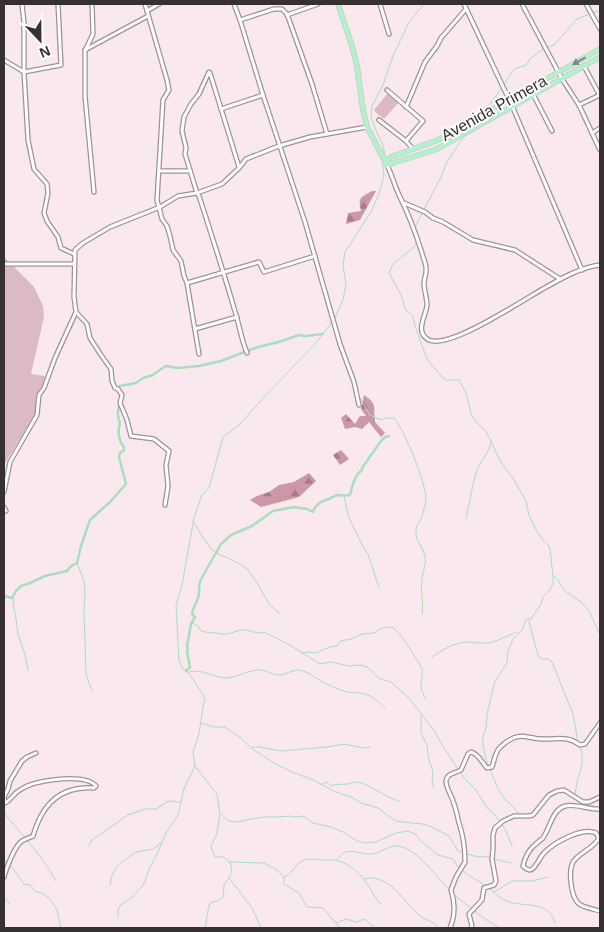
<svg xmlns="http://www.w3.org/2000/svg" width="604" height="932" font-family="Arial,sans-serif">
<defs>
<pattern id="forest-firs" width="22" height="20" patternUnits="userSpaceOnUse" patternTransform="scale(1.25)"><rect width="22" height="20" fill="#cc97a7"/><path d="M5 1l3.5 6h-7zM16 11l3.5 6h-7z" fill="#a67c89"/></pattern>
</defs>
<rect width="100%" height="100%" fill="#f9e8ed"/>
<!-- green -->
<g fill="#dcbac4">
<polygon points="388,93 399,102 384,119 375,112 374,110"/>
<polygon points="4,257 34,287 43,306 44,317 31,374 45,376 44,382 37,395 35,414 4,465"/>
</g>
<!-- forest -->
<g fill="url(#forest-firs)">
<path d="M372 191H376L360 220 346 224 348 213 361 211C358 197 360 198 372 191Z"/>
<path d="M364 395C378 404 373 408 375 422L385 433 381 437 369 422 362 429 355 427 345 429 341 418 346 414 355 424 360 416H366L361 409Z"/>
<polygon points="341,450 349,459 340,465 333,455"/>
<polygon points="309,473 316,481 299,497 261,507 250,500 257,496 269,492 279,485 294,482"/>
</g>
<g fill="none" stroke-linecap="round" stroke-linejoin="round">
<!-- stream -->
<g stroke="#abddbe" stroke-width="1">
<polyline points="593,13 600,10"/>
<polyline points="503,86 514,69 526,65 531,58 543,49 554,45 577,19 590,14"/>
<polyline points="488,107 501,89"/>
<polyline points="385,155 383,145 377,133 371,117 372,106 383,85 393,56 409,22 424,4"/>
<polyline points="415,229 416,225 441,177 447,162 460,142 466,135"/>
<polyline points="416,241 416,245 413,248 393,264 389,273 401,295 406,311 410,313 413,317 415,326 427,359 443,378 446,380 459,380 466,393 471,414 476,422 485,430 491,441 501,463 513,478 526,501 529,515 534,526 542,539 549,546 550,549 553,576 553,584 549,591 543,597 541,604 529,622 538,655 541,659 548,659 552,662 573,714 578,742"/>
<polyline points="337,329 340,337"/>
<path d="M358 395 370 415 381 420 387 418H394C404 429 427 485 426 500 425 506 423 513 421 519 419 523 415 527 416 533 416 541 424 549 425 557 427 565 422 572 422 580 420 592 424 603 422 614"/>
<polyline points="344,496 348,515 361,543 368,554 379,588"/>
<path d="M466 518C470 502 472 485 477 470 481 460 490 452 491 441"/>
<polyline points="193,521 202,536 212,550 218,554 228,558 240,564 248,570 256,581 269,604 280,614"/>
<polyline points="77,563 84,581 85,592 84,611 86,674 92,691"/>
<polyline points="554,576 558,580 564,590 581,602 589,611 600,635"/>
<polyline points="13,597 14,608 16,619 18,635 25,654 28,670"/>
<polyline points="191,622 198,626 201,631 206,632 223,634 228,634 240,630 246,630 258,633 264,632 290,645 320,664 331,662 349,666 361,665 367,667 380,679 391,682 409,698 435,732 441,743 463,777 476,790 482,800 489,810 495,815 505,829 512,846"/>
<path d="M302 653 308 652 316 653 330 647 337 646 340 641 351 639 362 634 374 633 380 629 388 627H393L403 638 422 668C424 682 416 683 426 699"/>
<path d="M432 657C441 650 456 642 468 642 475 642 481 644 488 643 496 642 508 635 517 632"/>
<path d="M189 672C201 668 214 678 227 678 237 677 246 671 257 670 265 669 272 675 279 675 286 675 291 670 298 670 310 671 318 681 329 685 334 688 341 690 347 692 354 693 363 692 370 696 375 698 380 704 385 708"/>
<polyline points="421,716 421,733 427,745 429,760 433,772 432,783 434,787"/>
<polyline points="202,723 213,727 225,727 242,739 251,748 277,765 295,773 313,780 336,792 353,798 361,803 378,808 388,816 396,821 402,822 423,824 432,827 449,836 458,851 466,854 479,857 484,856 490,858"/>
<polyline points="252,747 260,747 280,751 327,747 344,744 364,748 370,747"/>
<polyline points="489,766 486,760 483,745 483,736 486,728 487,714 495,681 507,663 508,651 513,639 523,629 524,624 526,620 530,618"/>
<path d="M490 769C494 779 498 791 505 799 510 804 515 808 519 814"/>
<path d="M322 784 326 782 332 786C338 783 342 785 347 784 354 783 349 783 355 782 366 781 387 799 399 801"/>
<path d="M575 795C576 791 576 786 577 782 581 767 585 761 580 745"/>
<path d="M4 813C23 836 41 854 56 881"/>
<polyline points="222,815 229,821 238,822 246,820 264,817 277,817 290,816 295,817 303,816 313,823 331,827 343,832 357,841 366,843 376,842 396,833 408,831 415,834 422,842 438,855 453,859 459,868"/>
<polyline points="89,846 92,840 128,815 145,809 156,809 168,801 180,802"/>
<polyline points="4,859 7,862"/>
<polyline points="494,859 511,863"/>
<path d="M337 860C339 858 340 856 342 854 349 848 361 854 369 854 378 855 385 847 395 846 414 844 438 879 451 892"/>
<polyline points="10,865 24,884 30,885 36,892 42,893 50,899 57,910 61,928"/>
<path d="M462 870C469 877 478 880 486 886"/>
<path d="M284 877C293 874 295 863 304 860 311 858 319 860 327 860 347 859 359 872 370 888 373 894 376 899 381 904"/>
<polyline points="230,879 252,908 261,928"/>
<path d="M364 879C389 872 403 902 419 915 426 921 434 921 439 928"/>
<polyline points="110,885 112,875 118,865 136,852 153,849 161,843"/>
<path d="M489 888C495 893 501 899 509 902 526 907 550 901 555 923"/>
<polyline points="494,892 512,881 532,881 548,877"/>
<polyline points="453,894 481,916 499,928"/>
<polyline points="4,897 10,904"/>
<polyline points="118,917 118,910 121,905 131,898 143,885 145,881 149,869 157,854 166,833 178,815 184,789 195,766"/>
<polyline points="336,923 346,919 356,922 364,919 375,928"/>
<path d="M205 928C207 920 207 911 210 903L220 900 223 897 224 885 229 878 232 870 230 862"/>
<polyline points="340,928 323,908 307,907 299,893 284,884 284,877 277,870 264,863 229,862 224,857 215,857 211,847 217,833 220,814 217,794 195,766 193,752 199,734 203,707 205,698 188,672 182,668 179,660 176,605 182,585 194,518 202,495 209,488 223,437 239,425 266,395 315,344 334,320 343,300 346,284 343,265 345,252 371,212 379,194 384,175 382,160"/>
</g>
<!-- canal -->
<g stroke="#abddbe" stroke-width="2.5">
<polyline points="118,389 120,386 136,383 143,378 153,375 164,367 167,366 177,368 199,366 221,361 255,348 282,341 299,335 305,336 323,334"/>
<path d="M4 596 12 598 16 591 21 586 30 583 45 576 67 571 71 566 77 563 81 546 90 520 111 501 126 484 119 457 120 453 124 450V447C119 442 117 430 120 424 118 417 116 410 121 403"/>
<path d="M186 671 190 667 187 652 188 649 187 646 191 624 195 617 192 614C193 607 198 601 199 594 199 589 199 586 200 581L221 544 231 535 252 526 273 511 294 507 307 509 313 512C315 504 321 501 329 499 330 498 335 496 337 495 342 495 345 496 350 495 352 487 354 476 362 470V468L381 441 385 437 389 436"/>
</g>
<defs>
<g id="minor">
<polyline points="22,4 24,23 24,72 28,140 34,169 47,184 48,193 44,213 47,221 58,237 61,248 74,254"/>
<polyline points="92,4 93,34 85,51 85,96 94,192"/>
<polyline points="145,4 167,80 169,90 163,100 157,200 162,219 167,226 170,236 173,250 181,261 184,276 187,283 199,354"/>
<polyline points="234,4 240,20 263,95 305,222 340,344 354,382 359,405"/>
<polyline points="380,4 389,34"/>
<polyline points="464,4 513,108 582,270"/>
<polyline points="522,4 562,79 579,105 600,150"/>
<polyline points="586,4 600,29"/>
<polyline points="147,11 159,4"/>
<polyline points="287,15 318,4"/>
<polyline points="240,20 274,9 282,9 287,14 312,84 327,134"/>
<polyline points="85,50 148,16"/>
<polyline points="4,60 24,72 61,65 58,4"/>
<polyline points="584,66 600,96"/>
<path d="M209 72 199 94 191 104 184 117 182 131 186 148 185 154 197 193 199 196C211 233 223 270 234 308 239 323 241 339 247 353"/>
<polyline points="210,73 239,167"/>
<polyline points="387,90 423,121 406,141"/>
<polyline points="533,94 552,131"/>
<polyline points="579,105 600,95"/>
<polyline points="406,107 425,62 437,46 441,38 466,9"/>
<polyline points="221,109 263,95"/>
<polyline points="379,120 406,141 413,149"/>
<polyline points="592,133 600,128"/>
<path d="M387 165C392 175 395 187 400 197 409 215 416 234 422 253 423 258 426 263 426 268 427 273 424 278 424 283 424 290 427 298 427 305 426 316 414 332 429 340 450 350 527 297 548 286 564 277 582 267 600 265"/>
<polyline points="159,171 190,171"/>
<polyline points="404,203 425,212 433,218 443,222 473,240 515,250 560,279"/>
<polyline points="4,264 74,264"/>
<polyline points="187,283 259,262 264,272 315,256"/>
<polyline points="195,329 237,317"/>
<polyline points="4,492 10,462 37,415 39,395 44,388 55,358 76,312"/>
<polyline points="165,505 168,486 166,465 169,451 154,439 131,436 127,420 120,403 122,395 118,389 115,388 112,381 111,369 101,355 90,338 87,324 76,312 74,297 75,250 83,243 110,227 160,207 178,196 197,193 222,184 239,168 246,159 279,146 310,137 367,127"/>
<polyline points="4,507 6,511"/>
<path d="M600 809C589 810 576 803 565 806 552 810 550 828 543 838 542 839 538 842 537 843 529 849 525 856 523 866 525 868 527 870 530 870 535 870 540 856 545 852 555 842 582 827 596 833L599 838C593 849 580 852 573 862 568 871 571 896 578 903 583 908 594 909 600 911"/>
<path d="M4 877C6 869 15 845 22 841 25 839 29 838 33 836 42 805 59 786 94 788L96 786C85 773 42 780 27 786 23 788 17 791 14 795 10 798 10 801 5 803L4 797 8 789 10 781 22 761 27 757 36 753"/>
<path d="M450 928C455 916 455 902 451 890L456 877 465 862C465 849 463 835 459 823 457 814 455 804 451 796 449 791 446 787 446 781 447 773 456 773 461 770L468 754 471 752C479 754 482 763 487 768L492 767C494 762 494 757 497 752 498 748 502 746 505 743 522 730 528 740 546 739 560 739 568 736 580 745L585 744 600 723"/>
<polyline points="471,928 472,926 469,914 482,900 484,888 494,885 496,881 492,859 493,849 493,835 495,828 503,821 514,816 529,816 533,815 549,795 557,791 564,790 583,802 589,802 600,797"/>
</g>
<g id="major">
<polyline points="338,4 352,46 357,66 363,110 367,127 387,165 437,149 600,57"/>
<polyline points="385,162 391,157 438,140 600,49"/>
</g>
</defs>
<!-- minor casing -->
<use href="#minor" stroke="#a19196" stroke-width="5.5"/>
<!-- major casing -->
<use href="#major" stroke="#cfcdce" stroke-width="6"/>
<!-- minor -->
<use href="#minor" stroke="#fff" stroke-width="3"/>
<!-- major -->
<use href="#major" stroke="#aff3cd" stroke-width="4"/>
</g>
<!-- one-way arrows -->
<defs><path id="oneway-solid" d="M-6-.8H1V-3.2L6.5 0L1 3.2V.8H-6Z" transform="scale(1.25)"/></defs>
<use fill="#729280" href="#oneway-solid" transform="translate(579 61) rotate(151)"/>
<g text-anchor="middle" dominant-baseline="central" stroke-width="4" stroke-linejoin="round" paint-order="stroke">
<!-- street labels -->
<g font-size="16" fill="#363032" stroke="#fff">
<text transform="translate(494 108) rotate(-29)">Avenida Primera</text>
</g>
</g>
<!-- border -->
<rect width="604" height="932" fill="none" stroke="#363032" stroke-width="10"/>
<!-- north arrow -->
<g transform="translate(40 40) rotate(158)" stroke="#ffffff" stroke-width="4" paint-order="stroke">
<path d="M0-4L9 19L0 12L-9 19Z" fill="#363032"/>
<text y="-8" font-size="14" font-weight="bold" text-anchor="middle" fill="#363032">N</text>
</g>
</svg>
